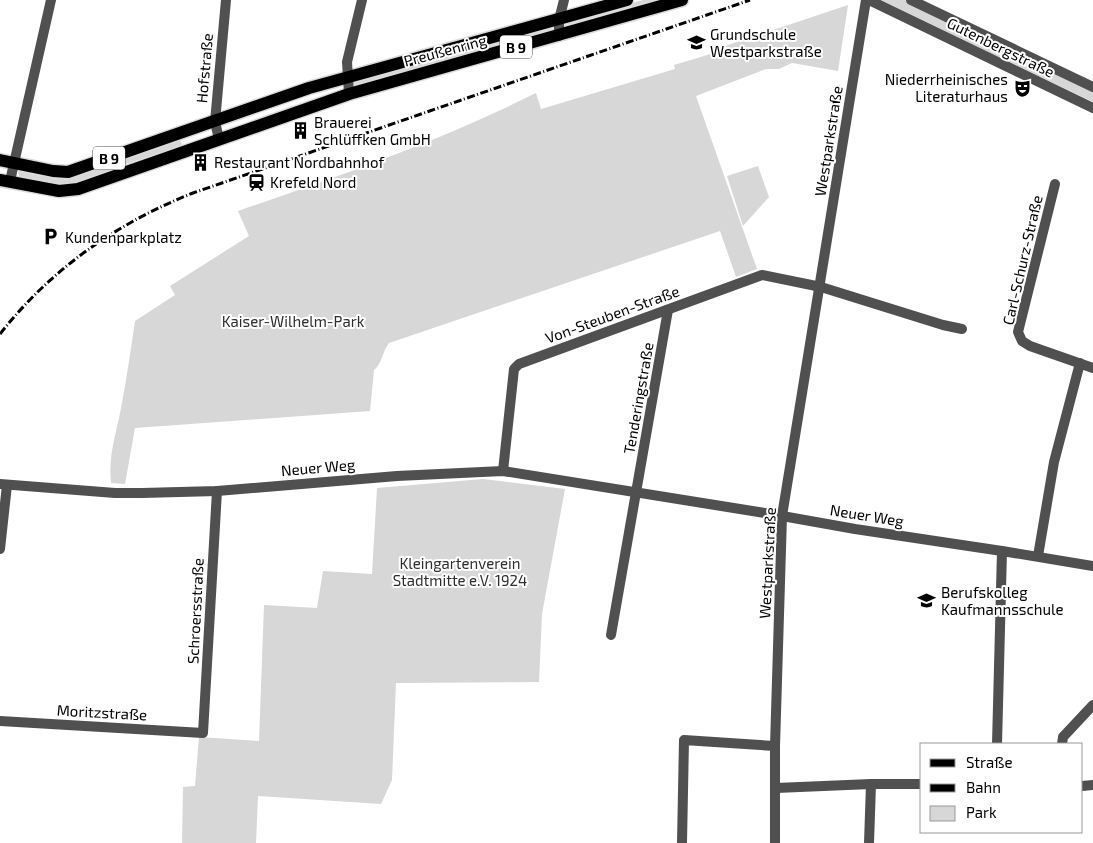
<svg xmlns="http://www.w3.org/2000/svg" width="1093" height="843" font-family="'Exo 2',sans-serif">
<rect width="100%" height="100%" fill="#fff"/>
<!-- green -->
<g fill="#d7d7d7">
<polygon points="643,0 668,0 568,27 569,21"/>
<polygon points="881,0 905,0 1093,91 1093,102"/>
<path d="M848 5 838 71 792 63 779 69H766L696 96 757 269 736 277 720 231 389 343C382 352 382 364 374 370L370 411 135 428 125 484 111 483C108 453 117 432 122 403 127 376 131 348 135 321L175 295 170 286 249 236 238 211C339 176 440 141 536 93L541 109 675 69 674 65 717 52 716 49Z"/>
<polygon points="550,27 551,30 549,32 354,86 352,85 352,82"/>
<polygon points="178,138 182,144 180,147 126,164 89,179 64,185 20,178 18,172 21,170 26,170 65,179"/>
<polygon points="758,166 769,197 743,226 727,176"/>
<polygon points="483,479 565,489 542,614 539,682 396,683 392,780 381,804 258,796 256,843 182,843 183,787 195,786 199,737 259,741 264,605 317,608 323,571 372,574 377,488"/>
</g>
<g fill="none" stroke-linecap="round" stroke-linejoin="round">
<defs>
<g id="primary">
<polyline points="0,160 53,171 68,172 309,88 627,0"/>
<polyline points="0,180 59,191 78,189 349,94 682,0"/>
</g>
</defs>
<!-- primary casing -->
<use href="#primary" stroke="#dbdbdb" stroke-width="15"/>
<!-- minor -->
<g stroke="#505050" stroke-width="10">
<polyline points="869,0 1093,108"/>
<polyline points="911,0 1093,87"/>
<polyline points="559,36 559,20 564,0"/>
<polyline points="349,94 347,62 362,0"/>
<polyline points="219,139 215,122 226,0"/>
<polyline points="10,181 51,0"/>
<polyline points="1055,184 1018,332 1022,341 1030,346 1093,368"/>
<polyline points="503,471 514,369 519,364 762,275 821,287 943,325 962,329"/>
<polyline points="0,484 115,493 142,493 217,491 397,476 503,471 771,514 855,529 1002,551 1093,566"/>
<polyline points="0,549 7,485"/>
<polyline points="1038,556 1054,462 1080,363"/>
<polyline points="611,635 668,310"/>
<polyline points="0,721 203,733 217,491"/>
<polyline points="997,744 1002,551"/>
<polyline points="1062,744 1063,737 1093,705"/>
<polyline points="1082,786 1093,785"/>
<polyline points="776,788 871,784 922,784"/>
<polyline points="682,843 684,740 775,746"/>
<polyline points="775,843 775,746 782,516 866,0"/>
<polyline points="869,843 871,784"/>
</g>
<!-- primary -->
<use href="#primary" stroke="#000" stroke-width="12"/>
<!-- rail -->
<path stroke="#000" stroke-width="3" stroke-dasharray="8 2.5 1 2.5" stroke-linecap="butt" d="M0 334C51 269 117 223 193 193L750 0"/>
</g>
<!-- icons -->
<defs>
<symbol id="school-bare" viewBox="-9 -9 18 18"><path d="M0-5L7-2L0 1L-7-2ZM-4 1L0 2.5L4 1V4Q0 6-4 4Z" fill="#000" stroke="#fff" stroke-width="2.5" paint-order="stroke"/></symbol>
<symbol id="theatre-bare" viewBox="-9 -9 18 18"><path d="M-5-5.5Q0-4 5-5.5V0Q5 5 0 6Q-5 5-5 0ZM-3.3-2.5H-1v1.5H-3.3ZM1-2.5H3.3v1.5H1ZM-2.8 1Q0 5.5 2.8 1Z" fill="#000" stroke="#fff" stroke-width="2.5" paint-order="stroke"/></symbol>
<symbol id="building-bare" viewBox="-9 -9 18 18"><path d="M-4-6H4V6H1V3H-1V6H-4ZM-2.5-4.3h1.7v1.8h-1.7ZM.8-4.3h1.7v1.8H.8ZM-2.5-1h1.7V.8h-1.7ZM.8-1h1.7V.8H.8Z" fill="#000" stroke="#fff" stroke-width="2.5" paint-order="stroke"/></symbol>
<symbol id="station-bare" viewBox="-9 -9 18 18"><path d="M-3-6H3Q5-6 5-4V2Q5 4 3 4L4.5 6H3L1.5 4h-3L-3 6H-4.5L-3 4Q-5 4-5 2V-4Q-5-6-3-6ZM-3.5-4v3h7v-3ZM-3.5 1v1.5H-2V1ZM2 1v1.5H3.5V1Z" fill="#000" stroke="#fff" stroke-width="2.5" paint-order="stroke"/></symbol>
<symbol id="parking-bare" viewBox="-9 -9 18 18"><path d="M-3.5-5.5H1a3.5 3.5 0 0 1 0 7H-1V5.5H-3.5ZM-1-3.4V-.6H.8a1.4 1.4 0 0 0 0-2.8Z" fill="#000" stroke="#fff" stroke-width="2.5" paint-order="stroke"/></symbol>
</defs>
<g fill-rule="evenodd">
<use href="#school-bare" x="684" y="30" width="25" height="25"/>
<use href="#theatre-bare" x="1010" y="76" width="25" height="25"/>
<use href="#building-bare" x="288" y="118" width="25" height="25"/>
<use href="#building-bare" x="188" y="150" width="25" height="25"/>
<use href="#station-bare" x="244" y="170" width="25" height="25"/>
<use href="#parking-bare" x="38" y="224" width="25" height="25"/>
<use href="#school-bare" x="914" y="588" width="25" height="25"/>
</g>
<g text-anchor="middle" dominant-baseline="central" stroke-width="4" stroke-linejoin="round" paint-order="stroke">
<!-- shield labels -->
<g fill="#fff" stroke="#4c4c4c" stroke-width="1">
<rect x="500" y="35.5" width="32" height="23" rx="4"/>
<rect x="93" y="146.5" width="32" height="23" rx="4"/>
</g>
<g font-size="14" font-weight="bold" fill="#000">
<text x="516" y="47">B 9</text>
<text x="109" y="158">B 9</text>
</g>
<!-- poi labels -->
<g font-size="15" fill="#000" stroke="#fff" text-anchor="start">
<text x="710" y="34">Grundschule<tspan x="710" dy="17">Westparkstraße</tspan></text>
<text x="1008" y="79" text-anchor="end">Niederrheinisches<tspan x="1008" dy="17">Literaturhaus</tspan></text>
<text x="314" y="122">Brauerei<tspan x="314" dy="17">Schlüffken GmbH</tspan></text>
<text x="214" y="162">Restaurant Nordbahnhof</text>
<text x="270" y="182">Krefeld Nord</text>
<text x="65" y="237">Kundenparkplatz</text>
<text x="941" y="592">Berufskolleg<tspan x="941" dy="17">Kaufmannsschule</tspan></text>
</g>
<!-- street labels -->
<g font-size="15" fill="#000" stroke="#fff">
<text transform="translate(1001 47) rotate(26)">Gutenbergstraße</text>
<text transform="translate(445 50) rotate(-15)">Preußenring</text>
<text transform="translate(204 68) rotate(-85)">Hofstraße</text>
<text transform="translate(828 141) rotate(-81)">Westparkstraße</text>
<text transform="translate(1022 260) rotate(-77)">Carl-Schurz-Straße</text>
<text transform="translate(612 314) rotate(-20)">Von-Steuben-Straße</text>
<text transform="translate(638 398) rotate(-80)">Tenderingstraße</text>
<text transform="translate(318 467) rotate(-5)">Neuer Weg</text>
<text transform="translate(867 515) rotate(9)">Neuer Weg</text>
<text transform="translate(767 563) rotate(-87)">Westparkstraße</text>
<text transform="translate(195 611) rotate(-87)">Schroersstraße</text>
<text transform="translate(102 712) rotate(3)">Moritzstraße</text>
</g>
<!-- park labels -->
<g font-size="15" fill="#2e2e2e" stroke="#fff">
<text x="293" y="321">Kaiser-Wilhelm-Park</text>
<text x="460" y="563">Kleingartenverein<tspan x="460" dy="17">Stadtmitte e.V. 1924</tspan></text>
</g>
</g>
<!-- legend -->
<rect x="920" y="743" width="162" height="90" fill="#ffffff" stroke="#999999"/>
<rect x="930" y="759" width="25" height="8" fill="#000000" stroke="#999999"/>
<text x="966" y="768" font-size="15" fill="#000000">Straße</text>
<rect x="930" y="784" width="25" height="8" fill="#000000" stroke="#999999"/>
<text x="966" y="793" font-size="15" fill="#000000">Bahn</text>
<rect x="930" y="806" width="25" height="15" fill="#d7d7d7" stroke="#999999"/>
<text x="966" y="818" font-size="15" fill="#000000">Park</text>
</svg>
